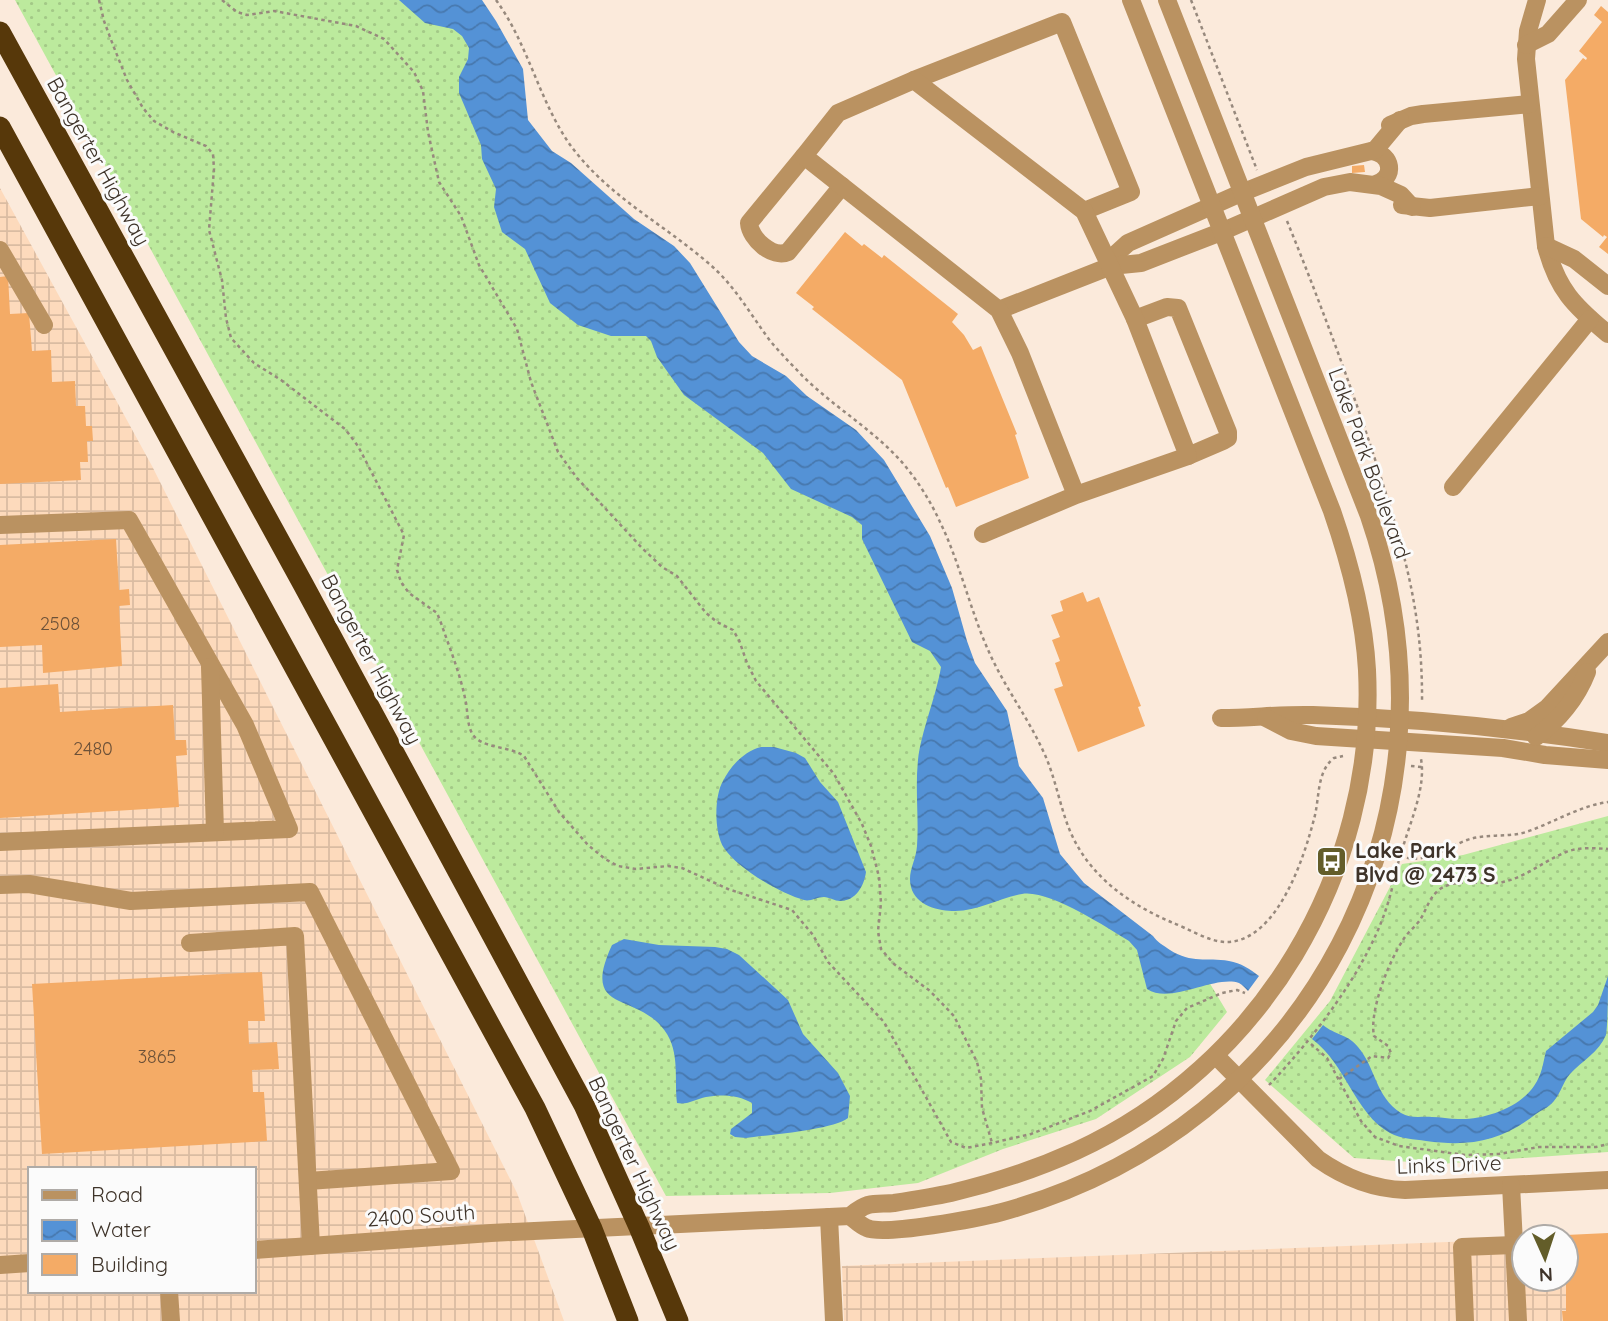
<svg xmlns="http://www.w3.org/2000/svg" width="1608" height="1321" font-family="Quicksand,sans-serif">
<defs>
<pattern id="industrial-grid" width="8" height="8" patternUnits="userSpaceOnUse" patternTransform="scale(1.75)"><rect width="8" height="8" fill="#fddabc"/><path d="M0 4h8M4 0v8" fill="none" stroke="#dabca2"/></pattern>
<pattern id="grass-dots" width="8" height="8" patternUnits="userSpaceOnUse" patternTransform="scale(1.75)"><rect width="8" height="8" fill="#bcea9d"/><path d="M2 2h.1M6 6h.1" fill="none" stroke="#a3c987" stroke-width="1.8" stroke-linecap="round"/></pattern>
<pattern id="water-waves" width="16" height="10" patternUnits="userSpaceOnUse" patternTransform="scale(1.75)"><rect width="16" height="10" fill="#5492d6"/><path d="M0 5q4-4 8 0t8 0" fill="none" stroke="#4778ae"/></pattern>
</defs>
<rect width="100%" height="100%" fill="#fbeadb"/>
<!-- industrial -->
<g fill="url(#industrial-grid)" fill-rule="evenodd">
<path d="M0 188 152 466 517 1193 564 1321H0ZM30 1169H254V1291H30Z"/>
<polygon points="1608,1235 1608,1321 844,1321 842,1266 1524,1239 1524,1279 1566,1279 1566,1237 1564,1237"/>
</g>
<!-- grass -->
<g fill="url(#grass-dots)">
<polygon points="15,0 446,0 540,161 874,497 1060,885 1209,982 1227,1012 1190,1057 1096,1119 1003,1149 918,1183 830,1193 666,1196"/>
<polygon points="1608,816 1608,1152 1439,1164 1354,1158 1265,1080 1330,1001 1402,864 1463,855"/>
</g>
<!-- water -->
<g fill="url(#water-waves)">
<path d="M399 0H482L496 21 523 69 528 120 552 151 571 163 634 219 674 246 690 263 739 342 752 356 786 376 807 396 856 430 884 460 930 536 952 588 967 641 975 663 1007 711 1019 766 1043 798 1060 854 1084 883 1153 936C1157 942 1163 945 1170 950 1192 964 1206 957 1229 961 1241 963 1250 969 1259 976L1248 991C1245 988 1243 985 1239 983 1214 975 1171 1005 1147 989L1137 950 1129 941C1106 927 1048 889 1022 894 999 898 979 911 955 911 939 911 916 906 911 887 907 872 916 861 917 846 919 818 915 789 918 760 921 732 936 697 941 667L930 651 912 642 862 539V525L852 517 791 489 763 453 684 395 657 357 651 341 646 336H611L578 325 550 303 525 249 502 232 494 207 496 189 482 159 481 145 459 93V77L468 59 469 48 462 36 453 29 425 23Z"/>
<path d="M761 747H774L796 753 805 758 820 782 838 802 866 872C864 886 856 901 840 901 835 901 829 897 824 897 817 897 810 902 804 900 781 894 737 868 724 848 714 833 714 796 723 781 731 765 745 751 761 747Z"/>
<path d="M624 939 659 945 715 947 727 949 739 955 788 1000 803 1034 838 1073 850 1096 848 1118C833 1130 767 1135 746 1138L735 1137 730 1134 731 1129 752 1113V1103C739 1095 721 1094 706 1097 696 1099 688 1105 677 1103 674 1076 681 1048 661 1026 632 993 581 1012 612 945Z"/>
<path d="M1608 976C1608 991 1608 1022 1606 1035 1599 1052 1582 1061 1570 1074 1562 1083 1560 1097 1550 1105 1546 1109 1541 1110 1536 1114 1501 1141 1471 1147 1426 1141 1414 1139 1401 1139 1390 1133 1355 1114 1346 1064 1312 1039L1323 1025C1335 1035 1348 1034 1358 1047 1376 1068 1375 1096 1401 1113 1411 1119 1421 1116 1432 1117 1441 1117 1449 1119 1458 1119 1484 1120 1519 1108 1534 1086 1542 1075 1543 1063 1546 1051L1593 1012 1598 1005Z"/>
</g>
<!-- building -->
<g fill="#f4ab66">
<polygon points="1601,6 1608,12 1608,254 1599,247 1607,237 1604,235 1603,237 1581,219 1565,80 1583,58 1586,60 1587,58 1579,51 1602,22 1594,15"/>
<polygon points="1364,165 1365,172 1352,173 1352,166"/>
<polygon points="845,232 862,246 864,244 882,258 884,255 958,314 952,322 964,335 973,350 981,346 1017,434 1015,435 1029,478 956,507 948,487 946,488 902,380 812,309 814,307 796,293"/>
<polygon points="8,276 10,314 29,313 32,351 51,350 52,382 75,381 76,406 85,406 86,426 92,426 93,441 87,441 88,462 80,462 81,480 0,484 0,277"/>
<polygon points="116,539 119,590 129,589 130,605 119,606 122,666 43,673 42,645 0,647 0,545"/>
<polygon points="1083,592 1087,602 1099,597 1141,706 1138,707 1145,726 1078,752 1054,689 1063,686 1055,663 1060,661 1052,640 1060,637 1051,615 1063,611 1060,601"/>
<polygon points="58,684 60,712 173,705 175,740 186,740 187,755 176,756 179,807 0,818 0,688"/>
<polygon points="262,972 265,1021 248,1021 249,1044 277,1042 279,1069 252,1070 253,1092 264,1092 267,1141 42,1154 32,984"/>
<polygon points="1608,1233 1608,1321 1563,1321 1562,1311 1566,1311 1566,1235"/>
</g>
<g fill="none" stroke-linecap="round" stroke-linejoin="round">
<!-- path -->
<g stroke="#97897d" stroke-width="2.5" stroke-dasharray="3.5 3.5" stroke-linecap="butt">
<path d="M99 0 104 21 113 45 127 80 143 108 154 121 173 132 206 146 213 154 214 169 209 230 222 280 226 318 231 338 254 363 281 380 345 429 358 446 404 535 397 570 401 582 409 593 437 613 441 623C450 649 461 676 466 703 468 714 467 732 477 739 488 748 511 747 524 756L559 812 588 845 605 859 618 866 636 869 668 866 682 868 728 889 792 910 813 935 828 962 884 1022 951 1142 966 1148 992 1143 1031 1134 1090 1111 1153 1076 1163 1059 1176 1021 1187 1008 1222 993 1237 990 1245 993"/>
<polyline points="222,0 237,12 247,15 274,11 356,26 384,39 414,72 423,91 428,132 439,182 461,216 479,265 517,329 531,382 558,452 577,478 642,548 662,567 677,576 706,613 717,622 733,630 739,640 747,663 756,681 834,774 862,824 871,846 879,877 881,903 878,931 881,949 894,964 930,991 954,1016 977,1062 981,1079 982,1108 992,1143"/>
<path d="M496 0C531 48 541 111 578 155 614 199 664 225 707 262 734 284 750 314 771 342 779 351 787 360 796 369 827 403 869 426 900 460 916 478 930 500 940 522 960 563 970 610 989 652 1005 688 1029 719 1045 755 1056 780 1060 807 1070 831 1089 876 1129 904 1171 922 1187 928 1209 942 1226 942 1277 942 1304 858 1314 819 1320 798 1316 772 1334 758L1343 756"/>
<polyline points="1191,0 1257,170"/>
<path d="M1287 221C1318 297 1346 372 1372 450 1401 540 1423 607 1422 703"/>
<polyline points="1411,766 1422,767"/>
<path d="M1400 856C1425 865 1443 849 1467 840 1486 833 1507 838 1526 832 1553 823 1579 806 1608 802"/>
<polyline points="1311,1044 1327,1058 1361,1121 1375,1137 1399,1146 1465,1155 1499,1154 1539,1147 1596,1147 1608,1144"/>
<path d="M1339 1079 1372 1056 1388 1058 1391 1053 1388 1046 1374 1036C1369 1011 1389 961 1403 940 1407 933 1415 927 1420 920 1427 909 1429 897 1440 889 1459 877 1483 886 1503 882 1526 877 1544 861 1566 852 1579 847 1594 848 1608 849"/>
<path d="M1269 1085C1313 1039 1366 970 1386 909 1393 889 1396 867 1403 847 1411 820 1426 787 1421 759"/>
</g>
<!-- minor -->
<g stroke="#ba9261" stroke-width="18">
<path d="M1537 0 1528 31 1526 59 1546 246C1557 289 1574 306 1608 334"/>
<polyline points="1526,45 1548,34 1578,0"/>
<polyline points="914,80 1062,22 1131,192 1084,211"/>
<polyline points="1390,125 1411,116 1423,114 1530,104"/>
<path d="M1372 151C1392 155 1396 177 1376 184"/>
<path d="M804 156 749 223C750 239 773 259 788 252L842 186"/>
<polyline points="1402,205 1430,208 1540,196"/>
<polyline points="1546,246 1574,259 1608,286"/>
<polyline points="0,250 44,325"/>
<polyline points="1111,266 1117,253 1128,243 1241,193 1306,167 1375,150 1400,120"/>
<polyline points="999,310 1111,266 1141,263 1221,232 1324,187 1350,182 1381,186 1401,195 1412,207"/>
<polyline points="1135,319 1167,307 1178,308 1228,432 1228,438 1223,441 1188,456"/>
<polyline points="1453,487 1590,319"/>
<polyline points="0,525 129,520 245,725 289,829 0,842"/>
<polyline points="983,534 1076,495 1020,353 999,310 804,156 838,113 914,80 1084,211 1135,319 1188,456 1076,495"/>
<polyline points="210,667 215,832"/>
<path d="M1221 718C1252 718 1282 714 1313 715 1412 718 1510 728 1608 743"/>
<polyline points="1266,718 1291,731 1316,736 1503,748 1545,755 1608,760"/>
<polyline points="1511,727 1529,721 1547,708 1608,642"/>
<path d="M1536 737C1558 721 1577 698 1587 672"/>
<polyline points="0,885 29,884 131,901 310,892 451,1171 308,1181"/>
<polyline points="190,943 295,936 311,1246"/>
<path d="M1216 1056 1318 1159C1345 1178 1372 1189 1405 1190L1608 1180"/>
<polyline points="1511,1185 1518,1321"/>
<path d="M850 1216C855 1220 861 1226 867 1228 884 1236 980 1218 1002 1212 1310 1128 1472 816 1369 516L1167 0"/>
<polyline points="829,1217 834,1321"/>
<path d="M254 1250 491 1233 850 1216C855 1212 861 1207 868 1205 876 1203 885 1204 894 1203 913 1200 932 1197 951 1193 994 1183 1036 1169 1076 1151 1261 1066 1377 873 1367 670 1364 615 1350 563 1332 511L1131 0"/>
<polyline points="0,1265 30,1263"/>
<polyline points="169,1291 171,1321"/>
<polyline points="1465,1321 1462,1247 1514,1245"/>
</g>
<!-- highway -->
<g stroke="#57380a" stroke-width="21">
<polyline points="0,32 303,584 584,1105 639,1227 678,1321"/>
<polyline points="0,127 535,1108 592,1229 628,1321"/>
</g>
</g>
<!-- icons -->
<defs>
<symbol id="bus-square" viewBox="-11 -11 22 22"><rect x="-9" y="-9" width="18" height="18" rx="4" fill="#635d29" stroke="#fbfbfb"/><path d="M-5-6H5V4H4V6H2V4H-2V6H-4V4H-5ZM-3.5-4V0h7V-4ZM-3.5 1.2v1.5H-2V1.2ZM2 1.2v1.5H3.5V1.2Z" fill="#fff"/></symbol>
</defs>
<g fill-rule="evenodd">
<use href="#bus-square" x="1314" y="844" width="35" height="35"/>
</g>
<g text-anchor="middle" dominant-baseline="central" stroke-width="6" stroke-linejoin="round" paint-order="stroke">
<!-- number labels -->
<g font-size="18" fill="#6c5138">
<text x="60" y="623">2508</text>
<text x="93" y="748">2480</text>
<text x="157" y="1056">3865</text>
</g>
<!-- street labels -->
<g font-size="21" fill="#3e3329" stroke="#fbfbfb">
<text transform="translate(99 161) rotate(61)">Bangerter Highway</text>
<text transform="translate(1370 463) rotate(70)">Lake Park Boulevard</text>
<text transform="translate(372 659) rotate(62)">Bangerter Highway</text>
<text transform="translate(635 1163) rotate(65)">Bangerter Highway</text>
<text transform="translate(1449 1164) rotate(-2)">Links Drive</text>
<text transform="translate(421 1215) rotate(-4)">2400 South</text>
</g>
<!-- poi labels -->
<g font-size="21" font-weight="bold" fill="#3e3329" stroke="#fbfbfb" text-anchor="start">
<text x="1355" y="850">Lake Park<tspan x="1355" dy="24">Blvd @ 2473 S</tspan></text>
</g>
</g>
<!-- legend -->
<rect x="28" y="1167" width="228" height="126" fill="#fbfbfb" stroke="#afaba7" stroke-width="2"/>
<rect x="42" y="1190" width="35" height="10" fill="#ba9261" stroke="#afaba7" stroke-width="2"/>
<text x="91" y="1202" font-size="21" fill="#3e3329">Road</text>
<rect x="42" y="1220" width="35" height="21" fill="url(#water-waves)" stroke="#afaba7" stroke-width="2"/>
<text x="91" y="1237" font-size="21" fill="#3e3329">Water</text>
<rect x="42" y="1254" width="35" height="21" fill="#f4ab66" stroke="#afaba7" stroke-width="2"/>
<text x="91" y="1272" font-size="21" fill="#3e3329">Building</text>
<!-- north arrow -->
<g transform="translate(1545 1258) rotate(177)"><circle r="33" fill="#fbfbfb" stroke="#afaba7" stroke-width="2"/>
<path d="M0-5L12 26L0 18L-12 26Z" fill="#635d29"/>
<text y="-10" font-size="19" font-weight="bold" text-anchor="middle" fill="#3e3329">N</text>
</g>
</svg>
